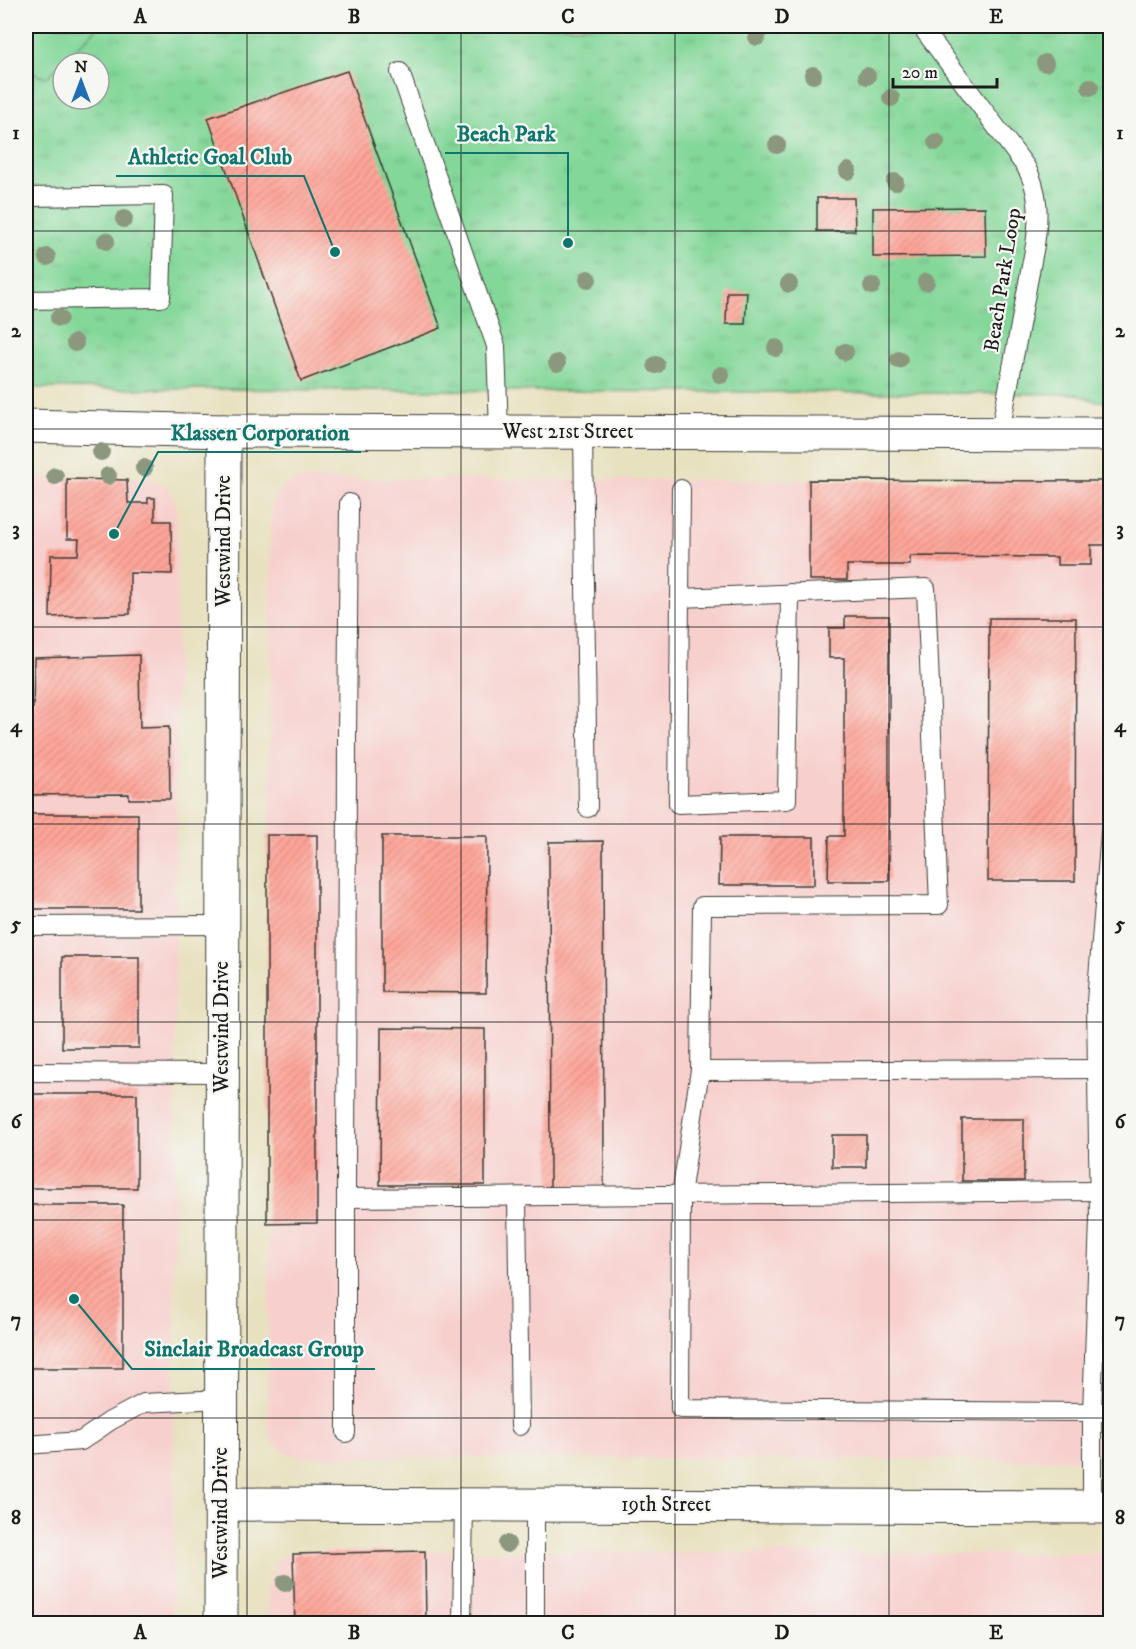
<svg xmlns="http://www.w3.org/2000/svg" width="1136" height="1649" font-family="'IM FELL DW Pica',serif">
<defs>
<pattern id="grass-tufts" width="24" height="20" patternUnits="userSpaceOnUse" patternTransform="scale(1.5)"><rect width="24" height="20" fill="#83d799"/><path d="M3 7l-1-3M5 7V3M7 7l1-3M15 17l-1-3M17 17v-4M19 17l1-3" fill="none" stroke="#71b883"/></pattern>
<pattern id="building-hatch" width="6" height="6" patternUnits="userSpaceOnUse" patternTransform="scale(1.5)"><rect width="6" height="6" fill="#fea599"/><path d="M-1 1l2-2M0 6l6-6M5 7l2-2" fill="none" stroke="#d98d83"/></pattern>
</defs>
<rect width="100%" height="100%" fill="#f6f6f2"/>
<filter id="ink" filterUnits="userSpaceOnUse"><feTurbulence type="fractalNoise" baseFrequency=".0167" numOctaves="2"/><feDisplacementMap in="SourceGraphic" scale="12" xChannelSelector="R" yChannelSelector="G"/><feConvolveMatrix kernelMatrix="1 2 1 2 8 2 1 2 1" color-interpolation-filters="sRGB"/></filter>
<filter id="wash" filterUnits="userSpaceOnUse"><feTurbulence type="fractalNoise" baseFrequency=".008" numOctaves="4" result="noise"/><feDisplacementMap in="SourceGraphic" scale="24" xChannelSelector="R" yChannelSelector="G"/><feGaussianBlur stdDeviation="1.35" result="paint"/><feColorMatrix in="noise" values="0 0 0 0 0 0 0 0 0 0 0 0 0 0 0 0 0 1.4 0 .05"/><feComposite in="paint" operator="in"/></filter>
<g filter="url(#wash)">
<rect width="100%" height="100%" fill="#e8e1c0"/>
<!-- built -->
<g fill="#f7d0ce">
<polygon points="26,477 147,478 168,487 177,508 173,1623 26,1624"/>
<polygon points="297,479 1110,481 1110,1460 300,1457 284,1452 272,1441 268,1425 271,509 279,490"/>
<polygon points="299,1551 1110,1554 1110,1623 268,1624 268,1582 277,1560"/>
</g>
<!-- grass -->
<path fill="url(#grass-tufts)" stroke="#507a5a" stroke-width="1.5" fill-rule="evenodd" d="M26 26H1110V402L1095 401 1076 394 26 388ZM63 63H99V99H63Z"/>
<!-- garden -->
<polygon fill="#83d799" stroke="#507a5a" stroke-width="1.5" points="26,26 99,26 47,77 37,75 26,68"/>
<g id="blocks">
<!-- building -->
<g fill="url(#building-hatch)">
<polygon points="347,71 441,328 301,381 208,118"/>
<polygon points="817,198 854,198 855,231 817,231"/>
<polygon points="985,207 986,256 873,257 873,208"/>
<polygon points="727,292 747,292 745,324 726,324"/>
<polygon points="67,479 127,480 128,503 148,503 148,498 155,498 155,521 171,521 172,574 130,573 130,614 50,617 51,555 78,555 79,539 67,539"/>
<polygon points="809,480 1110,481 1110,545 1091,545 1091,565 1057,565 1057,557 910,556 910,565 847,565 847,580 809,580"/>
<polygon points="845,616 889,616 889,881 828,881 829,836 844,836 844,658 829,658 829,628 845,628"/>
<polygon points="989,618 1076,618 1075,881 988,881"/>
<polygon points="139,655 140,728 169,727 170,799 129,799 129,794 26,795 26,708 33,708 34,658"/>
<rect x="26" y="814" width="112" height="95"/>
<polygon points="267,835 317,835 317,1223 267,1224"/>
<polygon points="382,836 487,836 486,993 382,992"/>
<polygon points="720,837 814,837 814,885 719,885"/>
<polygon points="603,841 604,1187 550,1187 549,842"/>
<rect x="62" y="957" width="77" height="91"/>
<polygon points="381,1028 485,1029 485,1185 380,1185"/>
<rect x="26" y="1094" width="111" height="94"/>
<rect x="962" y="1119" width="62" height="62"/>
<rect x="832" y="1135" width="34" height="32"/>
<polygon points="29,1205 123,1205 123,1368 26,1368 26,1230 29,1230"/>
<polygon points="425,1551 426,1624 295,1624 293,1554"/>
</g>
</g>
</g>
<g filter="url(#ink)">
<use href="#blocks" fill-opacity="0" stroke="#3b3a35" stroke-width="1.5"/>
<g fill="none" stroke-linecap="round" stroke-linejoin="round">
<defs>
<g id="service">
<path d="M921 26 1026 167C1040 192 1039 217 1035 245L1000 432"/>
<polyline points="400,72 496,346 499,432"/>
<polyline points="26,197 164,195 161,298 26,300"/>
<polyline points="583,432 588,808"/>
<polyline points="681,489 680,598 926,588 939,905 702,906 700,1071 1097,1069"/>
<polyline points="680,598 678,804 787,800 790,593"/>
<polyline points="1110,833 1096,1001 1099,1220 1092,1412 1110,1412"/>
<polyline points="26,926 223,925"/>
<polyline points="700,1070 681,1195 680,1409 1092,1412 1092,1507"/>
<polyline points="26,1072 222,1073"/>
<polyline points="517,1197 520,1426"/>
<polyline points="346,1198 347,740 349,503"/>
<polyline points="346,1433 346,1198 1099,1191"/>
<polyline points="26,1445 81,1441 110,1421 144,1403 221,1399"/>
<polyline points="535,1505 535,1624"/>
<polyline points="462,1624 464,1504"/>
</g>
<polyline id="minor" points="26,426 224,431"/>
<g id="tertiary">
<polyline points="221,1504 1110,1507"/>
<polyline points="221,1624 224,431 1110,434"/>
</g>
</defs>
<!-- service casing -->
<use href="#service" stroke="#3b3a35" stroke-width="20"/>
<!-- minor casing -->
<use href="#minor" stroke="#3b3a35" stroke-width="35"/>
<!-- tertiary casing -->
<use href="#tertiary" stroke="#3b3a35" stroke-width="35"/>
<!-- service -->
<use href="#service" stroke="#fff" stroke-width="18"/>
<!-- minor -->
<use href="#minor" stroke="#fff" stroke-width="33"/>
<!-- tertiary -->
<use href="#tertiary" stroke="#fff" stroke-width="33"/>
</g>
<!-- trees -->
<g fill="#8c987e">
<circle cx="757" cy="37" r="9"/>
<circle cx="1045" cy="63" r="9"/>
<circle cx="813" cy="75" r="9"/>
<circle cx="867" cy="76" r="9"/>
<circle cx="1090" cy="87" r="9"/>
<circle cx="891" cy="98" r="9"/>
<circle cx="936" cy="142" r="9"/>
<circle cx="777" cy="145" r="9"/>
<circle cx="848" cy="171" r="9"/>
<circle cx="895" cy="182" r="9"/>
<circle cx="124" cy="219" r="9"/>
<circle cx="106" cy="241" r="9"/>
<circle cx="47" cy="257" r="9"/>
<circle cx="588" cy="279" r="9"/>
<circle cx="926" cy="282" r="9"/>
<circle cx="789" cy="284" r="9"/>
<circle cx="872" cy="286" r="9"/>
<circle cx="59" cy="318" r="9"/>
<circle cx="75" cy="343" r="9"/>
<circle cx="776" cy="348" r="9"/>
<circle cx="845" cy="352" r="9"/>
<circle cx="899" cy="360" r="9"/>
<circle cx="557" cy="363" r="9"/>
<circle cx="656" cy="365" r="9"/>
<circle cx="721" cy="375" r="9"/>
<circle cx="101" cy="452" r="9"/>
<circle cx="144" cy="468" r="9"/>
<circle cx="55" cy="476" r="9"/>
<circle cx="108" cy="476" r="9"/>
<circle cx="507" cy="1544" r="9"/>
<circle cx="285" cy="1583" r="9"/>
</g>
</g>
<!-- grid -->
<path fill="none" stroke="#1c1c1c" stroke-width="1.5" stroke-opacity="0.55" d="M247 26V1624M461 26V1624M675 26V1624M889 26V1624M26 231H1110M26 429H1110M26 627H1110M26 824H1110M26 1022H1110M26 1220H1110M26 1418H1110"/>
<g text-anchor="middle" dominant-baseline="central" stroke-width="4.5" stroke-linejoin="round" paint-order="stroke">
<!-- street labels -->
<g font-size="21" fill="#1c1c1c" stroke="#f6f6f2">
<text transform="translate(1003 280) rotate(-81)">Beach Park Loop</text>
<text x="568" y="432">West 21st Street</text>
<text transform="translate(224 541) rotate(-90)">Westwind Drive</text>
<text transform="translate(222 1027) rotate(-90)">Westwind Drive</text>
<text x="666" y="1505">19th Street</text>
<text transform="translate(221 1513) rotate(-90)">Westwind Drive</text>
</g>
</g>
<!-- callouts -->
<path fill="none" stroke="#0f766e" stroke-width="2" d="M568 243L568 153H445M335 252L304 176H116M114 534L158 452H361M74 1299L132 1369H375"/>
<g fill="#0f766e" stroke="#f6f6f2" stroke-width="2">
<circle cx="568" cy="243" r="6"/>
<circle cx="335" cy="252" r="6"/>
<circle cx="114" cy="534" r="6"/>
<circle cx="74" cy="1299" r="6"/>
</g>
<g font-size="22" text-anchor="middle" font-weight="bold" fill="#0f766e" stroke="#f6f6f2" stroke-width="4.5" stroke-linejoin="round" paint-order="stroke">
<text x="506" y="141">Beach Park</text>
<text x="210" y="164">Athletic Goal Club</text>
<text x="260" y="440">Klassen Corporation</text>
<text x="254" y="1356">Sinclair Broadcast Group</text>
</g>
<!-- margin -->
<rect width="1136" height="1649" fill="none" stroke="#f6f6f2" stroke-width="66"/>
<!-- north arrow -->
<g transform="translate(81 81)"><circle r="28" fill="#f6f6f2" stroke="#9f9f9c" stroke-width="1.5"/>
<path d="M0-4.5L10 22L0 15L-10 22Z" fill="#1f6fb2"/>
<text y="-9" font-size="16" font-weight="bold" text-anchor="middle" fill="#1c1c1c">N</text>
</g>
<!-- scale -->
<path d="M893 78v9h104v-9" fill="none" stroke="#1c1c1c" stroke-width="3"/>
<text x="902" y="78" font-size="18" fill="#1c1c1c" stroke="#f6f6f2" stroke-width="4.5" paint-order="stroke">20 m</text>
<rect x="33" y="33" width="1070" height="1583" fill="none" stroke="#1c1c1c" stroke-width="2"/>
<g font-size="20" text-anchor="middle" font-weight="bold" fill="#1c1c1c">
<text x="140" y="23">A</text>
<text x="354" y="23">B</text>
<text x="568" y="23">C</text>
<text x="782" y="23">D</text>
<text x="996" y="23">E</text>
<text x="16" y="139">1</text>
<text x="1120" y="139">1</text>
<text x="16" y="337">2</text>
<text x="1120" y="337">2</text>
<text x="16" y="535">3</text>
<text x="1120" y="535">3</text>
<text x="16" y="732">4</text>
<text x="1120" y="732">4</text>
<text x="16" y="930">5</text>
<text x="1120" y="930">5</text>
<text x="16" y="1128">6</text>
<text x="1120" y="1128">6</text>
<text x="16" y="1326">7</text>
<text x="1120" y="1326">7</text>
<text x="16" y="1524">8</text>
<text x="1120" y="1524">8</text>
<text x="140" y="1639">A</text>
<text x="354" y="1639">B</text>
<text x="568" y="1639">C</text>
<text x="782" y="1639">D</text>
<text x="996" y="1639">E</text>
</g>
</svg>
